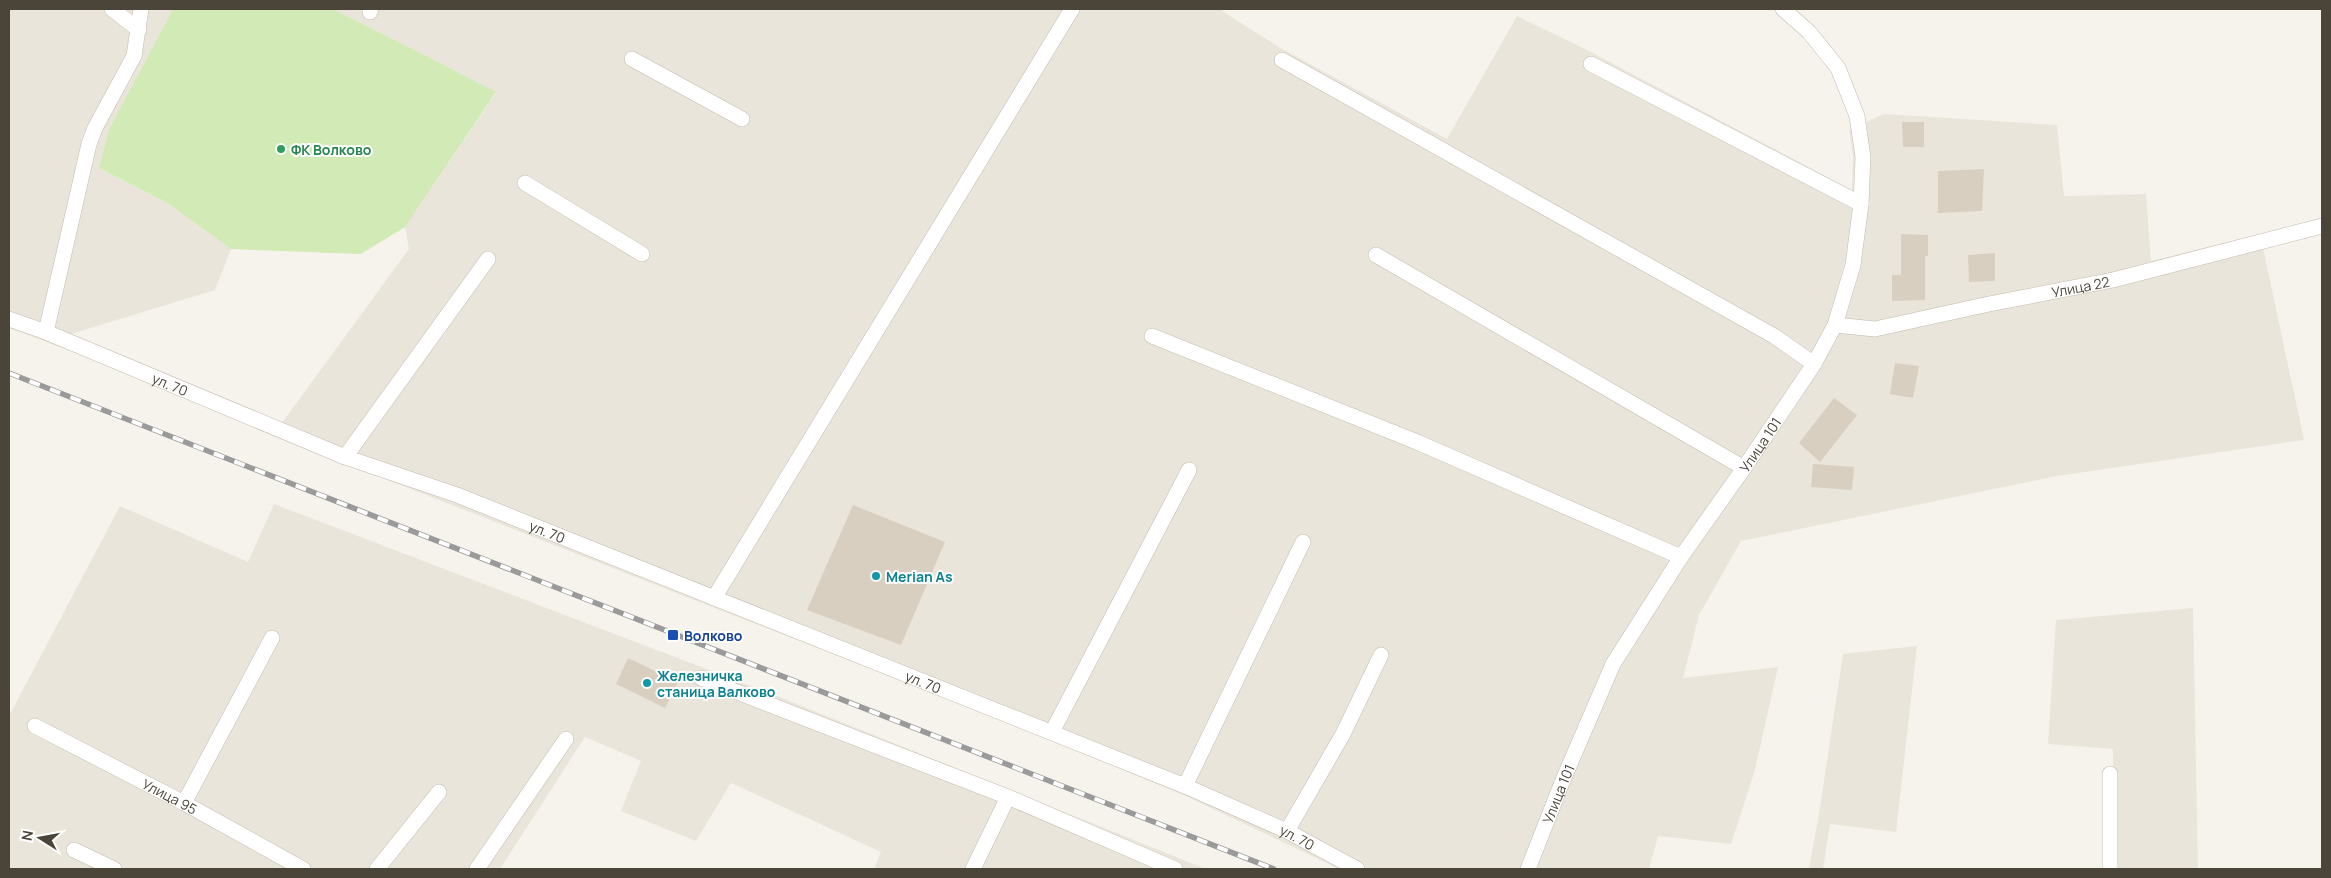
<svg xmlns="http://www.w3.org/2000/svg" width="2331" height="878" font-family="Manrope,sans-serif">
<rect width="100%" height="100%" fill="#f6f3ec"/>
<!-- residential -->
<g fill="#eae5da">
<polygon points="9,9 173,9 109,129 99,168 166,202 231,249 215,290 71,334 65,349 9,328"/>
<polygon points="333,9 1223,9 1222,11 1277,46 1447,139 1517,16 1585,49 1852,190 1853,156 1849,129 1884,114 2057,125 2064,196 2146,194 2151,261 2260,234 2304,440 2057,476 1741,541 1699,615 1683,678 1778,667 1755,770 1731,844 1658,836 1649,869 1339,869 1190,798 1060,743 273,435 409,249 405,227 496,93"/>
<polygon points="274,504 772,694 1206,869 874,869 881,852 731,783 696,841 621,811 641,761 585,737 500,869 9,869 9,716 120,506 248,562"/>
<polygon points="2193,608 2198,869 2114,869 2113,749 2048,744 2056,620"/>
<polygon points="1917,646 1896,832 1830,824 1823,869 1809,869 1820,808 1843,654"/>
</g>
<!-- green -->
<polygon fill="#d2eab5" points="173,9 333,9 496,92 405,227 361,254 231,249 166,202 99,168 109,129"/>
<!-- building -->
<g fill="#d8cfc1">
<polygon points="1902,122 1924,122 1924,147 1903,147"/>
<polygon points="1984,169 1982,211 1938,213 1938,171"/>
<polygon points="1901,234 1928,235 1928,256 1925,256 1925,300 1892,301 1892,275 1901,275"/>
<polygon points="1995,253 1995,281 1969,282 1968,255"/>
<polygon points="1895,363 1919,366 1913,398 1890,394"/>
<polygon points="1834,398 1857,415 1820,462 1799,443"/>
<polygon points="1813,464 1854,467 1852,490 1811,487"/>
<polygon points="853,505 945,542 901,645 807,610"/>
<polygon points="628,658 678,682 665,708 616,684"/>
</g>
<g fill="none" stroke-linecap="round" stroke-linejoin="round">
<defs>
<g id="street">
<polyline points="112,9 139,30"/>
<path id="s1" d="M141 9 134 56 95 128 89 144 46 332 345 457 457 495 1185 786 1287 831 1357 869"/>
<polyline points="370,12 371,9"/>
<polyline points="632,59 742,119"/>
<polyline points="1282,60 1774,336 1814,364"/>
<polyline points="1591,64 1861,204"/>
<polyline points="525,183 642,254"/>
<polyline points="1376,255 1744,468"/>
<polyline points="9,319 46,332"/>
<path id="s2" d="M1835 325 1875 329 1989 304 2113 280 2322 226"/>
<polyline points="1152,336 1417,442 1681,557"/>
<polyline points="345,457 488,259"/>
<polyline points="714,598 1072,9"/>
<polyline points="701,678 1008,797 1175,869"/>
<path id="s3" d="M35 726 184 803 303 869"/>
<polyline points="1052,732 1189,470"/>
<polyline points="1185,786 1303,542"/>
<polyline points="184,803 272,638"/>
<polyline points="1287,831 1343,734 1381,655"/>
<polyline points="74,850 114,869"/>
<polyline points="377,869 439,792"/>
<polyline points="477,869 566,739"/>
<polyline points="973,869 1008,797"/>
<path id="s4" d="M1528 869 1563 780 1613 664 1681 557 1744 468 1814 364 1835 325 1853 265 1861 204 1863 157 1857 116 1838 68 1809 32 1783 9"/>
<polyline points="2110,869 2110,774"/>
</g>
</defs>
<!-- street casing -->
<use href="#street" stroke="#c2bbae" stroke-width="16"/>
<!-- street -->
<use href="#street" stroke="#fff" stroke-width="15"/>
<defs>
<polyline id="rail" points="9,373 1274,869"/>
</defs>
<!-- rail casing -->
<use href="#rail" stroke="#9a9a9a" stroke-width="5.5"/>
<!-- rail -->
<use href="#rail" stroke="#fff" stroke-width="4" stroke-dasharray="11" stroke-linecap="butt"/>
</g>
<!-- markers -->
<circle fill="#2e9e5b" stroke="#fff" stroke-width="2" cx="281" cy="149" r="5"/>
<g fill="#0f9aa8" stroke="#fff" stroke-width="2">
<circle cx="876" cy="576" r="5"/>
<circle cx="647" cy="683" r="5"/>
</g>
<rect fill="#1a4fb4" stroke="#fff" stroke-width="2" x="667" y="629" width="12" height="12" rx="2.5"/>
<g text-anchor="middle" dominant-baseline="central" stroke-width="4" stroke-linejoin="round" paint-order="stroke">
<!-- leisure labels -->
<g font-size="14" font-weight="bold" fill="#27864d" stroke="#fff" text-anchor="start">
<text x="291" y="149">ФК Волково</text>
</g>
<!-- street labels -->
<g font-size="14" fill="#4b4439" stroke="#fff">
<text stroke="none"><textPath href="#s2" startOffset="250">Улица 22</textPath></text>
<text stroke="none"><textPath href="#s1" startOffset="474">ул. 70</textPath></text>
<text stroke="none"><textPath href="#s4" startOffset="486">Улица 101</textPath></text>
<text stroke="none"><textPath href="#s1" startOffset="879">ул. 70</textPath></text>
<text stroke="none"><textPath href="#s1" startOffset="1284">ул. 70</textPath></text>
<text stroke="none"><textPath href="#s4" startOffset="81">Улица 101</textPath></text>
<text stroke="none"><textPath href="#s3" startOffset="152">Улица 95</textPath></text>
<text stroke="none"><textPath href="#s1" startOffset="1689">ул. 70</textPath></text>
</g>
<!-- culture labels -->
<g font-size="14" font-weight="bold" fill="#0d838f" stroke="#fff" text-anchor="start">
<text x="886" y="576">Merian As</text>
<text x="657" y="675">Железничка<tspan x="657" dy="16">станица Валково</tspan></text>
</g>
<!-- transit labels -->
<g font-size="14" font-weight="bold" fill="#164399" stroke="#fff" text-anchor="start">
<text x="684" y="635">Волково</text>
</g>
</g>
<!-- border -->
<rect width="2331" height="878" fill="none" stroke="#4b4439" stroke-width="20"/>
<!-- north arrow -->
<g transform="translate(40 838) rotate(281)" stroke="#ffffff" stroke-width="4" paint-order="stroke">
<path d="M0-4L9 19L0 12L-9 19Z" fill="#4b4439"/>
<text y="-8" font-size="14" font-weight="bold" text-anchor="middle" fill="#4b4439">N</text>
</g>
</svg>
